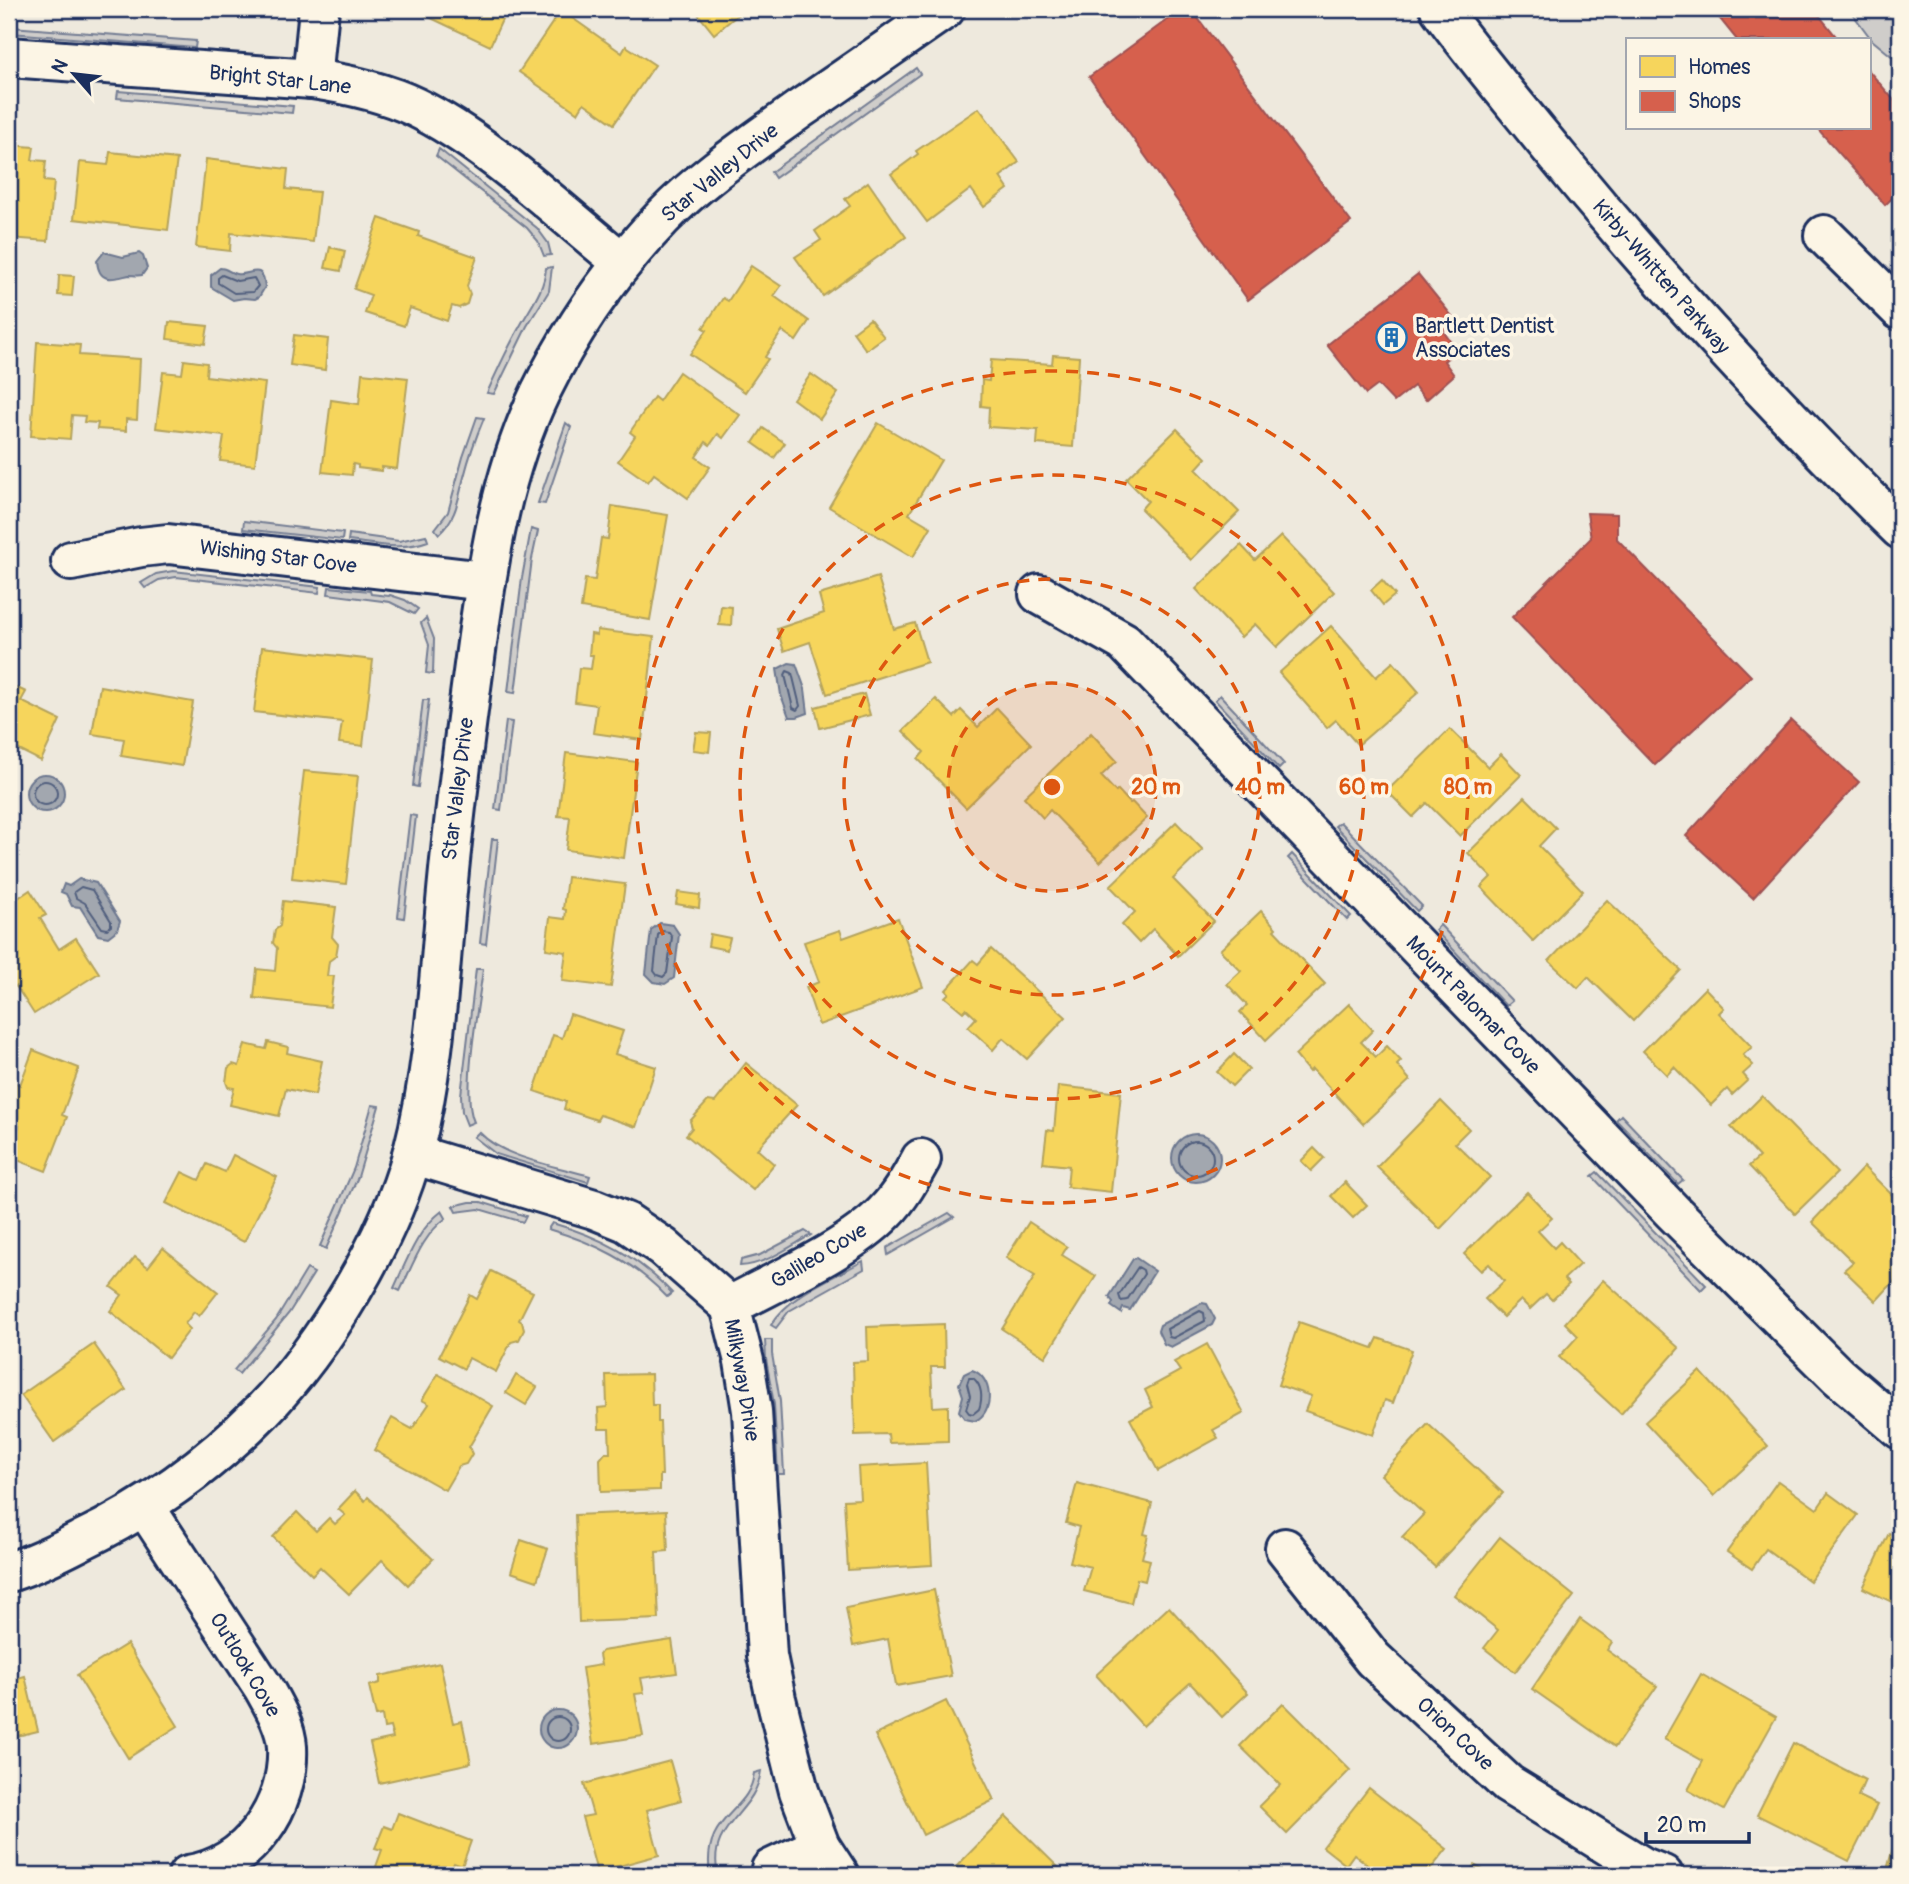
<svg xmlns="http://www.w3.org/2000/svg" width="1909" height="1884" font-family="Pangolin,sans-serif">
<rect width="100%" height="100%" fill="#eee9dd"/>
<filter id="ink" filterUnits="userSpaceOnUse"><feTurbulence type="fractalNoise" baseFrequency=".0143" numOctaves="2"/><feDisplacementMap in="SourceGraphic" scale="14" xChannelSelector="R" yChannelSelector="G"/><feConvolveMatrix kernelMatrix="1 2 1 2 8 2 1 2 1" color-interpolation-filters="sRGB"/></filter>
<g filter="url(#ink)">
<!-- green -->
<g fill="#cfcdca" stroke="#757e94" stroke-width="2">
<polygon points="1849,9 1900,9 1900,63 1872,40"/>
<polygon points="11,27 196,41 195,48 11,33"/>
<polygon points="916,68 920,74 775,178 771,172"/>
<polygon points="118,91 293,106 292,113 117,98"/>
<polygon points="439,149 537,228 548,243 551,255 544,256 538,241 527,228 436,156"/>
<path d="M552 267 549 291 527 326 494 394 487 393C497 371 507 349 519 328 530 307 544 292 546 268Z"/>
<path d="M477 417 484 418C476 437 469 457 464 477 458 499 457 518 439 534L435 529 448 512 463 457Z"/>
<polygon points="566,423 571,427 545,504 538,503"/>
<polygon points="244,521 343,533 342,540 243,529"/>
<polygon points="531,529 538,531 532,559 515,693 508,692 522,578"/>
<path d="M349 534 399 541 426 535 428 541C402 551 375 544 348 541Z"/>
<polygon points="173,571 320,587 319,593 176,577 159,580 145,588 141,583 156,574"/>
<polygon points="329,587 370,591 371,594 389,596 390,595 405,600 418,609 414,614 390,602 328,594"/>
<polygon points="426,618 434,639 433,674 426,673 429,645 421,623"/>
<polygon points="1220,695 1284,764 1279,769 1215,700"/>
<polygon points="423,700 429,700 418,787 413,786"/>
<polygon points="506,721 512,722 501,810 495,809"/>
<polygon points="410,815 416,816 404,918 398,917"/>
<polygon points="1340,822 1422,906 1417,911 1335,826"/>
<polygon points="492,839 498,839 486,944 480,943"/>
<polygon points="1292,854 1351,916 1347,920 1288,858"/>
<polygon points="1440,925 1512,1001 1506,1006 1435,930"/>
<path d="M476 969H483C479 1003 461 1096 474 1122L467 1125 462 1112 461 1095Z"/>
<polygon points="372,1105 379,1106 358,1177 326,1249 320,1246 354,1168"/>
<polygon points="1621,1115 1683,1180 1678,1184 1616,1120"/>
<path d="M479 1132C503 1158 556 1166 590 1176L588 1182 496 1154 474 1137Z"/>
<polygon points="1597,1172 1706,1285 1701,1290 1592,1176"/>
<polygon points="470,1202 481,1202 526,1216 523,1222 479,1209 456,1212 453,1206"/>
<path d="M442 1211 446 1218C422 1236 413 1265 400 1291L394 1288C407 1260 417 1230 442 1211Z"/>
<polygon points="949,1213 954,1217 888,1255 887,1248"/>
<path d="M552 1223C601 1237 637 1256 672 1293L667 1297C633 1261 595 1243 548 1229Z"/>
<path d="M805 1231 811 1235C789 1247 765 1265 740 1266L741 1260 760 1255Z"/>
<path d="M863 1261 864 1269 789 1311 776 1328 771 1325C790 1294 831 1279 863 1261Z"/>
<polygon points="307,1269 314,1273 289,1313 239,1374 234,1370 276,1320"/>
<polygon points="765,1340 772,1340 772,1354 780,1401 784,1474 778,1474 774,1404 766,1359"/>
<path d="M761 1771C756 1814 706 1824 718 1875H710C701 1814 750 1814 754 1773Z"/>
</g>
<!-- water -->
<g fill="#a2a7af" stroke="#6c778f" stroke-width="2">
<path d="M104 252 123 257 139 253 143 256 147 268 142 275C138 276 133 275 129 275 115 278 99 285 97 261Z"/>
<path d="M220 268C227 268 230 273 236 274 249 277 263 260 265 287L259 297 255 299 244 298 233 300 211 287V275Z"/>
<polygon points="789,663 796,664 805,689 808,713 797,717 789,717 781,695 777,669"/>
<circle cx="45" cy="793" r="19"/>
<polygon points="79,879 96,883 120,921 117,930 108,937 98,935 80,907 72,906 66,894 61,892 64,884 69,886"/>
<polygon points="660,923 673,925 679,934 674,978 665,984 654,982 646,974 651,930"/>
<circle cx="1196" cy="1158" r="24"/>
<polygon points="1136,1258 1155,1271 1130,1310 1123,1308 1121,1313 1111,1306 1113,1302 1109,1297 1133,1259"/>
<polygon points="1202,1303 1207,1304 1215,1319 1212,1325 1171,1347 1164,1344 1158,1331 1160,1325"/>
<path d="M972 1370C993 1377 995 1412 975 1421L965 1419 959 1411 963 1396 959 1384 964 1374Z"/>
<circle cx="558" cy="1729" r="19"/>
</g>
<!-- homes -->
<g fill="#f6d55c" stroke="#b4a35d" stroke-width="2">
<polygon points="412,9 507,9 490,46"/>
<polygon points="694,9 745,9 714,34"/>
<polygon points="561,10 622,53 626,46 655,65 614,124 584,103 578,113 519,72"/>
<polygon points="979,108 1019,162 1000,177 1008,189 984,207 971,189 927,222 891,174 918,154 916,151"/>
<polygon points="9,145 34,147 32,160 46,161 44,181 54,182 48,241 9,238"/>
<polygon points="110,152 177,159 168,230 74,219 80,162 108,165"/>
<polygon points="206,159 288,169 286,189 319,192 313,242 231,233 230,251 196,247"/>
<polygon points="868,182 906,237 823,296 795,257 821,240 815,231 850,206 845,199"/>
<polygon points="379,218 419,232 418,236 477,257 467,286 470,294 467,304 459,308 452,306 447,321 410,308 404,326 365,313 371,295 354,289"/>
<polygon points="330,247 345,251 341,271 325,268"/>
<polygon points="751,266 781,286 774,296 809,321 796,341 782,331 765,357 768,359 745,392 690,354 707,330 703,328 723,298 728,301"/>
<polygon points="59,275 74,276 72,296 58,295"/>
<polygon points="870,319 884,337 866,350 853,332"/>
<polygon points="169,322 208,326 205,344 167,339"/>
<polygon points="294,335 328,339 325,370 290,365"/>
<polygon points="37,342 80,345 79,355 140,359 137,420 126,419 126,431 97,429 98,423 84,422 85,416 72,415 70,439 31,436"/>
<polygon points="1053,355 1079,357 1073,447 1037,444 1038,430 988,427 989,407 981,406 982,380 989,381 991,360 1052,364"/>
<polygon points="184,360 207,363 206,376 265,383 255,465 220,461 224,436 156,428 163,372 182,374"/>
<polygon points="679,372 740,415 723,438 718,434 710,445 706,442 696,457 710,467 688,498 654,474 648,482 618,461 635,436 630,432 654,397 659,401"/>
<polygon points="362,373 408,378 397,469 382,467 382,471 358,468 358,465 353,464 352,475 322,472 331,400 359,404"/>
<polygon points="811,374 838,393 820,419 793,399"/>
<polygon points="878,423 941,460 909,514 931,527 913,557 829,507"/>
<polygon points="763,428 785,443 774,458 753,443"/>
<polygon points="1177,429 1206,458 1196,469 1239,512 1191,560 1141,509 1148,501 1126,479"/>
<polygon points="612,506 668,515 650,620 581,608 585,579 595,580 601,538 608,539"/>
<polygon points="1281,536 1334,592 1277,647 1255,624 1241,637 1196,589 1241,545 1255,560"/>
<polygon points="878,577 894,629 915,623 927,662 827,694 810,642 784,651 777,629 824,613 819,595"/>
<polygon points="1382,580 1395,595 1383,605 1371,590"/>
<polygon points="721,606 732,607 731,626 719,625"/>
<polygon points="1331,626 1376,677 1393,662 1419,692 1358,745 1336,720 1327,728 1279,673"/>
<polygon points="597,630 654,637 642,740 593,733 597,705 575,702 579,668 591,669 593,655 589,655 591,634 597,635"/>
<polygon points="262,647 373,660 363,746 339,743 342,722 254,712"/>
<polygon points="9,684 26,692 21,701 60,720 41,761 9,745"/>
<polygon points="100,686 193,702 182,766 121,756 124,739 92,734"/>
<polygon points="864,694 870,715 820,728 815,707"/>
<polygon points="936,699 954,717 961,710 978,727 997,708 1031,744 966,808 918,759 924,752 903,731"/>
<polygon points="1450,729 1488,767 1501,754 1521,775 1460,836 1427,803 1413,817 1387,791"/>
<polygon points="696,732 711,733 709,752 693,750"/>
<polygon points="1091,733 1117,761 1101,776 1116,792 1118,790 1130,803 1132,802 1147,818 1100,862 1050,810 1043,818 1024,797"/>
<polygon points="566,753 637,762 624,858 566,850 570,817 558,816"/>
<polygon points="304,771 358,776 346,884 292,878"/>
<polygon points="1525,797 1556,828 1539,846 1583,891 1533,941 1481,887 1491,877 1468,853"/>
<polygon points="1176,822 1203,850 1173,879 1214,921 1178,956 1153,929 1139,943 1122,925 1135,912 1110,886"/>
<polygon points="567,877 625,884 611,987 562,981 566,952 546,949 550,917 565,919 566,910 563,909"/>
<polygon points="30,890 46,915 40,918 59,949 76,938 99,973 34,1014 16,986 9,990 9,904"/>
<polygon points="678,892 700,895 699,908 676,904"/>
<polygon points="1607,900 1681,970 1633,1021 1588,977 1578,988 1549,961"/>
<polygon points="283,901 336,907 332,937 338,944 336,956 329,961 327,976 334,976 330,1007 254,998 257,969 275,971 277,948 273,943 275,930 280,926"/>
<polygon points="1261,911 1276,928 1274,930 1325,984 1266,1040 1240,1012 1247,1005 1227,984 1241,971 1220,950"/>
<polygon points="898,918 923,987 819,1025 806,987 819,982 804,942 840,930 843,938"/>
<polygon points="710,934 730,938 727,950 708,946"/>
<polygon points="991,949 1066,1017 1027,1059 1003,1038 993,1050 968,1027 976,1018 966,1009 963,1012 945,997 949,993 946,990 973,960 978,964"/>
<polygon points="1705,988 1724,1008 1719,1013 1752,1047 1743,1055 1753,1065 1743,1074 1748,1080 1732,1095 1727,1089 1711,1105 1674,1067 1667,1075 1643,1051"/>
<polygon points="1349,1004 1373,1030 1361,1042 1376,1057 1387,1046 1401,1061 1397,1065 1410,1080 1363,1124 1312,1069 1309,1072 1295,1055"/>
<polygon points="570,1014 623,1031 615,1054 656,1067 636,1127 600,1115 597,1120 564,1109 566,1102 534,1091 553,1035 562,1038"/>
<polygon points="268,1042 288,1047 287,1053 322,1061 315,1095 286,1089 279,1116 230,1105 234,1088 228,1087 226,1082 228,1068 233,1064 239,1066 245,1044 266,1049"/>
<polygon points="33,1050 79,1068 62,1115 67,1117 46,1171 9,1157 19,1126 9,1122 13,1106 9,1105 9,1080 20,1085"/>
<polygon points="1234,1054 1249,1069 1232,1086 1217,1072"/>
<polygon points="746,1063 797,1105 757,1149 774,1164 753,1190 686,1135 692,1128 690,1121 708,1101 715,1102"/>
<polygon points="1058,1086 1121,1093 1111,1192 1067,1187 1069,1166 1043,1163 1047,1130 1054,1131"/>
<polygon points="1762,1096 1837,1173 1795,1214 1749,1166 1759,1157 1731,1127"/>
<polygon points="1441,1101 1469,1129 1455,1143 1490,1177 1440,1229 1377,1167"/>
<polygon points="1314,1148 1324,1158 1311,1171 1301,1161"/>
<polygon points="233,1155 277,1177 244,1242 166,1203 182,1172 199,1180 207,1164 225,1172"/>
<polygon points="1864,1167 1900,1203 1900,1275 1876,1301 1844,1270 1853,1262 1812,1222"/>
<polygon points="1345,1182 1367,1205 1353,1218 1331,1196"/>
<polygon points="1527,1192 1552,1218 1538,1231 1554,1248 1560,1242 1580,1264 1564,1279 1569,1284 1552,1300 1546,1294 1530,1309 1521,1300 1503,1317 1485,1299 1504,1281 1489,1264 1481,1271 1464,1254"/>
<polygon points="1029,1222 1067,1247 1062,1255 1096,1276 1045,1357 1002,1329 1035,1276 1006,1258"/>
<polygon points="163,1248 218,1292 199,1316 194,1312 185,1324 190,1329 168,1358 110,1311 122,1295 111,1287 135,1257 148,1267"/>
<polygon points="491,1271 533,1292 519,1320 522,1322 524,1330 519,1340 511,1342 496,1372 469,1358 464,1369 439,1356 470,1295 477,1299"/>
<polygon points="1603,1280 1679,1348 1621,1414 1559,1357 1578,1336 1565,1323"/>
<polygon points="1299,1322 1373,1348 1378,1338 1412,1350 1393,1403 1385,1400 1373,1435 1305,1411 1311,1396 1278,1385"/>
<polygon points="944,1324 945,1367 931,1367 933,1407 948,1406 948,1441 889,1443 888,1434 855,1435 853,1362 868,1361 867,1327"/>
<polygon points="94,1344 126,1390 54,1442 21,1395"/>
<polygon points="1207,1344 1244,1413 1213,1430 1218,1438 1158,1471 1130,1419 1153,1407 1145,1390 1180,1371 1174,1362"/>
<polygon points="1700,1371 1768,1446 1714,1496 1645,1422"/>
<polygon points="438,1374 493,1406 469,1447 472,1454 466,1464 459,1466 445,1490 374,1450 392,1418 412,1429 429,1404 422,1400"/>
<polygon points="651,1374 652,1405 658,1405 658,1422 660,1422 662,1475 660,1475 660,1490 601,1492 600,1459 605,1453 610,1453 609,1429 599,1429 598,1408 607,1407 606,1375"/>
<polygon points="516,1375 537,1387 526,1405 506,1393"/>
<polygon points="1428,1424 1503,1493 1435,1567 1402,1537 1424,1514 1381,1475"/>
<polygon points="926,1463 932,1565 848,1570 844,1500 860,1499 858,1467"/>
<polygon points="1778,1481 1817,1509 1828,1493 1858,1515 1810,1581 1766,1549 1752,1569 1727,1552"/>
<polygon points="1077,1483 1152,1503 1144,1534 1148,1535 1142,1558 1150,1560 1145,1581 1137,1579 1131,1603 1084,1591 1091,1567 1070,1562 1079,1527 1066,1523"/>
<polygon points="355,1491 365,1501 368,1497 433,1559 408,1585 382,1560 349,1594 320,1567 312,1575 273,1537 297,1512 316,1531 329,1518 335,1524 345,1515 338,1509"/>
<polygon points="666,1511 668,1551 656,1552 659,1619 579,1622 575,1515"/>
<polygon points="1889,1533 1900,1538 1900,1606 1863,1588"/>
<polygon points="1500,1537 1574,1596 1515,1672 1484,1648 1498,1630 1454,1595"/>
<polygon points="521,1540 548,1549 537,1581 511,1572"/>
<polygon points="934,1590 951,1676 896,1686 888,1639 853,1646 846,1608"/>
<polygon points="1169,1607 1248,1693 1222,1717 1190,1683 1143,1726 1096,1675"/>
<polygon points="1580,1619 1612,1642 1607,1650 1657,1686 1615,1747 1532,1689"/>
<polygon points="672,1640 677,1673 641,1678 644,1693 635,1694 643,1736 593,1744 582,1668 601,1665 599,1655 602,1651"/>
<polygon points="127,1644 178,1726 128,1758 77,1675"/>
<polygon points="440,1663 453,1723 462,1721 471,1763 379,1783 370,1743 393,1738 390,1727 384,1728 382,1715 376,1716 369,1686 380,1683 380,1676"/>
<polygon points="1701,1674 1776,1717 1724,1810 1688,1790 1703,1761 1664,1739"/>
<polygon points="25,1676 38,1731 9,1738 9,1680"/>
<polygon points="946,1701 994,1800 923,1835 875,1735"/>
<polygon points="1283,1703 1350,1770 1287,1834 1259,1806 1280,1785 1240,1746"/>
<polygon points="1793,1743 1865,1780 1858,1796 1877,1805 1849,1861 1757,1815"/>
<polygon points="670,1761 681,1800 647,1810 659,1855 597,1872 582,1817 593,1815 584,1784"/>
<polygon points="1369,1788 1447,1849 1426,1875 1381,1875 1354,1854 1346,1865 1323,1847"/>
<polygon points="398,1813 471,1841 462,1866 454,1863 449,1875 373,1875 382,1850 375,1848 384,1826 392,1829"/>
<polygon points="1006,1816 1066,1875 948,1875"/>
<polygon points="1900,1822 1900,1869 1888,1866"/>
<polygon points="1474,1865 1492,1875 1468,1875"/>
</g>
<!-- shops -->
<g fill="#d6604d" stroke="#9e5152" stroke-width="2">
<polygon points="1182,9 1191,9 1351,222 1248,300 1089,77"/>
<polygon points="1712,9 1814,9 1839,40 1737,40"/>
<polygon points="1869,71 1900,107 1900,191 1885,205 1817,128 1869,128"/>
<polygon points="1418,274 1456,321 1443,331 1457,350 1444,361 1454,375 1426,400 1414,386 1394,402 1378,385 1366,394 1327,345"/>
<polygon points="1587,513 1617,514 1617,539 1751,676 1655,765 1512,617 1591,538"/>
<polygon points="1791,720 1859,782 1753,898 1686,836"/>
</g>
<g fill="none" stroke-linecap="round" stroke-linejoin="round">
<!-- shore -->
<g stroke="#515f7e" stroke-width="2">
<polygon points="222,275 237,281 254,278 258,286 253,292 234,293 218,283 218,278"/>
<polygon points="787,671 792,673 800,706 797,710 793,708 785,675"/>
<circle cx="45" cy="793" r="12"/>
<polygon points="81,887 92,890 111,921 111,926 107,929 102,928 85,903 76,898 74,892"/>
<polygon points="662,931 669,932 672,937 667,973 663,977 657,975 654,971 658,935"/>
<circle cx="1196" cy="1158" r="17"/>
<polygon points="1138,1267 1143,1270 1144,1274 1127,1300 1121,1301 1119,1295"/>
<polygon points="1200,1311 1204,1313 1205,1321 1173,1338 1169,1337 1167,1329"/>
<path d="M973 1378C982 1385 983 1398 979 1409L973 1414 969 1413 966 1409 970 1396 967 1384 969 1378Z"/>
<circle cx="558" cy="1729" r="12"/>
</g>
<defs>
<g id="minor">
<path d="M9 57 312 79C347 84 384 92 415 107 489 143 558 211 622 262"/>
<polyline points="312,79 319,9"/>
<polyline points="1824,235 1900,310"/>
<polyline points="71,561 141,547 168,544 485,581"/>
<polyline points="1039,594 1124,642 1673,1212 1838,1376 1900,1429"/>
<polyline points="412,1154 594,1209 626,1222 663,1247 730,1306 744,1361 752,1411 767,1656 776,1699 799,1791 820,1846 839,1875"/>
<path d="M730 1306C776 1281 850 1249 885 1212 900 1197 911 1177 921 1159"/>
<path d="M145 1507 263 1687C273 1705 286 1726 287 1747 290 1807 248 1866 188 1875"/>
<polyline points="1285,1548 1373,1659 1508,1784 1643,1867 1663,1875"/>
<path d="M9 1572C34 1564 57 1553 80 1541 149 1508 208 1466 262 1411 325 1346 389 1240 413 1152 436 1064 439 971 448 881 455 806 465 732 475 658 487 568 500 476 540 393 572 328 612 270 662 218 703 176 753 143 800 109 849 76 897 42 945 9"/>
<polyline points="771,1869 820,1846"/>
</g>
<path id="major" d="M1440 9C1471 52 1505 92 1539 134 1652 273 1772 404 1900 529"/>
</defs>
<!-- minor casing -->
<use href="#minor" stroke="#1b2f5e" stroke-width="44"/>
<!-- major casing -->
<use href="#major" stroke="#1b2f5e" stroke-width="44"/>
<!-- minor -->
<use href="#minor" stroke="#fcf5e5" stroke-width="38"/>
<!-- major -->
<use href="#major" stroke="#fcf5e5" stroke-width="38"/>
</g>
</g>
<!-- distance rings -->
<circle cx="1052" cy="787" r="104" fill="#de5710" fill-opacity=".12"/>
<g fill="none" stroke="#de5710" stroke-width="3.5" stroke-dasharray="12 9">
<circle cx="1052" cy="787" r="104"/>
<circle cx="1052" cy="787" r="208"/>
<circle cx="1052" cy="787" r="312"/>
<circle cx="1052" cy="787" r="416"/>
</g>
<!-- icons -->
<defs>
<symbol id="building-ring" viewBox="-11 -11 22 22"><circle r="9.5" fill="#fcf5e5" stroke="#1f6fb2" stroke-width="1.5"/><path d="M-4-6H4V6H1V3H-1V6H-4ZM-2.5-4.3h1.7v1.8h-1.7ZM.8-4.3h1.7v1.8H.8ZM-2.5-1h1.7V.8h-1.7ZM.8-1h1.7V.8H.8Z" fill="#1f6fb2"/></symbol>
</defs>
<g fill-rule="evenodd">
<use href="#building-ring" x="1374" y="320" width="35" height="35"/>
</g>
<g text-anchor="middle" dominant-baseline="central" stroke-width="7" stroke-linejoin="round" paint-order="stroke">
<!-- street labels -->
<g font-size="21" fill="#1b2f5e" stroke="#fcf5e5">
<text transform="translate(280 80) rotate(6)">Bright Star Lane</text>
<text transform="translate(720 173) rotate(-39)">Star Valley Drive</text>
<text transform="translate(1661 277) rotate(49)">Kirby-Whitten Parkway</text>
<text transform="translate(278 557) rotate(7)">Wishing Star Cove</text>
<text transform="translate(458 789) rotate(-83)">Star Valley Drive</text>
<text transform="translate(1473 1005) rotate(46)">Mount Palomar Cove</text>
<text transform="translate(819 1256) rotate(-31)">Galileo Cove</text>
<text transform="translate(742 1380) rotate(80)">Milkyway Drive</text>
<text transform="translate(245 1665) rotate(59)">Outlook Cove</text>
<text transform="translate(1455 1734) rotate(43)">Orion Cove</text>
</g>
<!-- poi labels -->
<g font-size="21" fill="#1b2f5e" stroke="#fcf5e5" text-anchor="start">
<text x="1415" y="326">Bartlett Dentist<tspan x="1415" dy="24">Associates</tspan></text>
</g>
</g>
<circle cx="1052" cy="787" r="10" fill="#de5710" stroke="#fcf5e5" stroke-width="3.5"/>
<g font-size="21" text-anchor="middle" font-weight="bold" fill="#de5710" stroke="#fcf5e5" stroke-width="7" stroke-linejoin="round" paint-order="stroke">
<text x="1156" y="794">20 m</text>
<text x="1260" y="794">40 m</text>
<text x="1364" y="794">60 m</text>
<text x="1468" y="794">80 m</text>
</g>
<!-- margin -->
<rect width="1909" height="1884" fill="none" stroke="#fcf5e5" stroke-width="35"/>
<rect x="18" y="18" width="1874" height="1849" fill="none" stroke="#1b2f5e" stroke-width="2.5" filter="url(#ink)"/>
<!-- legend -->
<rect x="1626" y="38" width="245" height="91" fill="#fcf5e5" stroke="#a2a6af" stroke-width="2"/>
<rect x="1640" y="56" width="35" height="21" fill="#f6d55c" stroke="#a2a6af" stroke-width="2"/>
<text x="1688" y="74" font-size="21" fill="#1b2f5e">Homes</text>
<rect x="1640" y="91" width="35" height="21" fill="#d6604d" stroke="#a2a6af" stroke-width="2"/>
<text x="1688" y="108" font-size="21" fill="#1b2f5e">Shops</text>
<!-- north arrow -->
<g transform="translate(74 74) rotate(298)" stroke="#fcf5e5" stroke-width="5" paint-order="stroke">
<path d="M0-5L12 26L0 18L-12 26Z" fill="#1b2f5e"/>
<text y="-10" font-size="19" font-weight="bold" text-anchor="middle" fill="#1b2f5e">N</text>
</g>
<!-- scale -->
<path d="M1646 1832v10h103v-10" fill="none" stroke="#1b2f5e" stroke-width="3.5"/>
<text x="1657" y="1832" font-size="21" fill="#1b2f5e" stroke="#fcf5e5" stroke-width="5" paint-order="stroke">20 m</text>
</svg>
